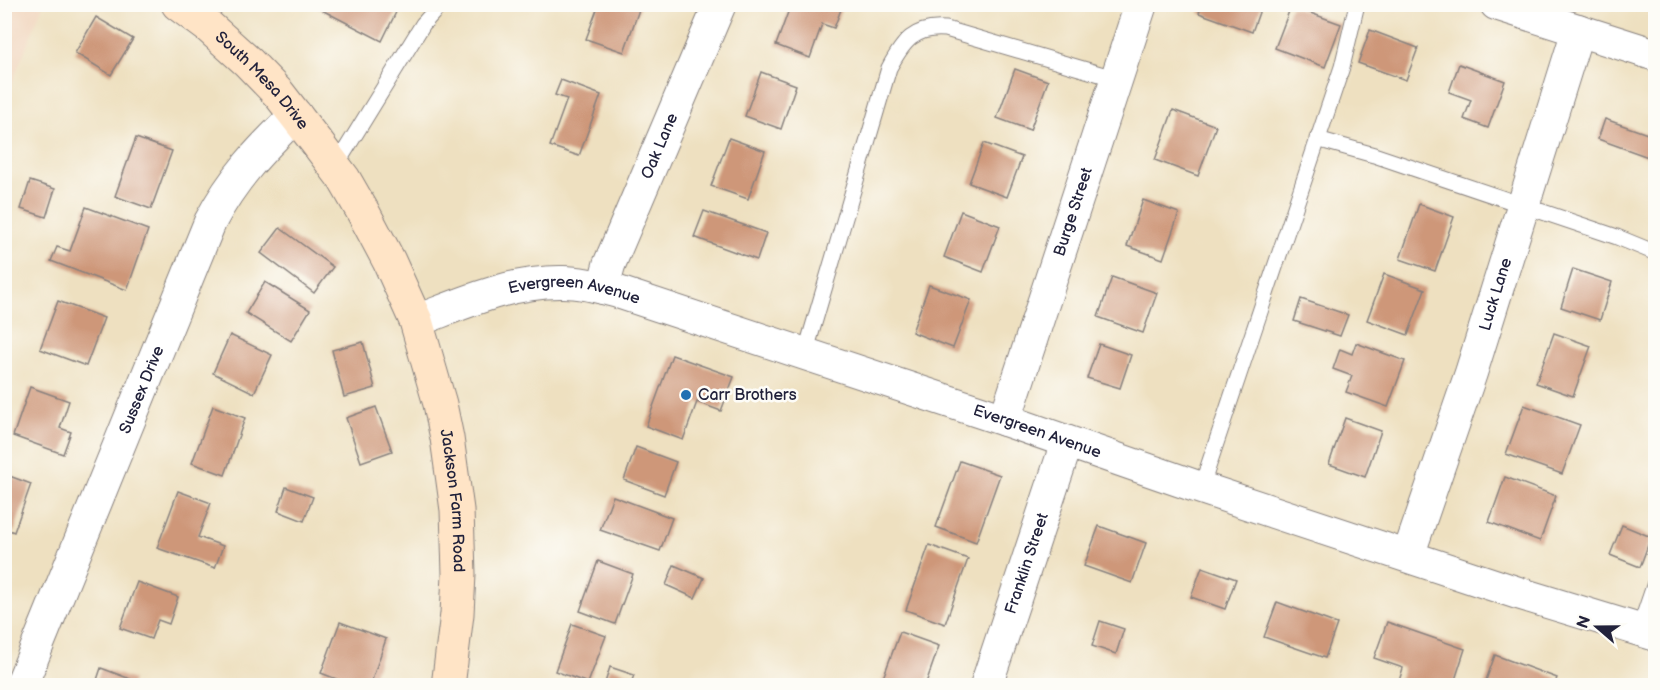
<svg xmlns="http://www.w3.org/2000/svg" width="1660" height="690" font-family="'Balsamiq Sans',sans-serif">
<rect width="100%" height="100%" fill="#fdfcf7"/>
<filter id="ink" filterUnits="userSpaceOnUse"><feTurbulence type="fractalNoise" baseFrequency=".0167" numOctaves="2"/><feDisplacementMap in="SourceGraphic" scale="12" xChannelSelector="R" yChannelSelector="G"/><feConvolveMatrix kernelMatrix="1 2 1 2 8 2 1 2 1" color-interpolation-filters="sRGB"/></filter>
<filter id="wash" filterUnits="userSpaceOnUse"><feTurbulence type="fractalNoise" baseFrequency=".008" numOctaves="4" result="noise"/><feDisplacementMap in="SourceGraphic" scale="24" xChannelSelector="R" yChannelSelector="G"/><feGaussianBlur stdDeviation="1.35" result="paint"/><feColorMatrix in="noise" values="0 0 0 0 0 0 0 0 0 0 0 0 0 0 0 0 0 1.4 0 .05"/><feComposite in="paint" operator="in"/></filter>
<g filter="url(#wash)">
<rect width="100%" height="100%" fill="#eee0c0"/>
<!-- built -->
<polygon fill="#f1d5bd" points="5,4 43,5 5,101 4,5"/>
<g id="blocks">
<!-- building -->
<g fill="#ce9779">
<polygon points="319,4 400,4 382,41 318,8"/>
<polygon points="599,4 641,4 624,52 586,39"/>
<polygon points="791,4 843,4 834,28 822,24 810,58 776,45"/>
<polygon points="1202,4 1262,4 1252,32 1199,13"/>
<polygon points="1291,6 1341,24 1325,67 1275,48"/>
<polygon points="96,17 133,39 111,75 75,53"/>
<polygon points="1370,30 1418,48 1406,80 1358,63"/>
<polygon points="1459,64 1505,81 1488,128 1464,119 1471,100 1449,92"/>
<polygon points="1015,69 1048,81 1030,130 997,118"/>
<polygon points="761,72 796,85 781,129 745,116"/>
<polygon points="561,80 601,95 579,156 550,146 567,99 555,95"/>
<polygon points="1173,110 1216,126 1198,176 1155,160"/>
<polygon points="1605,119 1656,137 1656,146 1651,158 1598,139"/>
<polygon points="136,138 172,151 151,209 115,196"/>
<polygon points="729,138 765,151 748,199 711,186"/>
<polygon points="984,143 1022,157 1007,197 969,183"/>
<polygon points="30,181 55,189 46,217 21,209"/>
<polygon points="1143,200 1179,213 1163,259 1127,246"/>
<polygon points="1419,204 1454,217 1435,271 1400,259"/>
<polygon points="86,207 148,230 127,290 51,261 57,247 70,251"/>
<polygon points="704,211 766,233 757,260 694,237"/>
<polygon points="961,211 1000,226 983,272 944,257"/>
<polygon points="280,228 333,267 314,293 261,253"/>
<polygon points="1573,269 1612,282 1600,320 1561,307"/>
<polygon points="1384,274 1425,289 1408,335 1367,320"/>
<polygon points="1112,277 1157,293 1143,333 1098,317"/>
<polygon points="265,282 310,310 291,341 246,313"/>
<polygon points="929,285 971,300 953,348 912,332"/>
<polygon points="1301,299 1348,315 1340,336 1294,321"/>
<polygon points="58,301 104,318 86,366 40,349"/>
<polygon points="1554,333 1591,346 1573,396 1536,383"/>
<polygon points="230,335 272,355 254,393 213,373"/>
<polygon points="363,342 375,388 344,397 332,350"/>
<polygon points="1356,343 1405,361 1388,407 1346,392 1352,376 1333,369 1340,349 1352,354"/>
<polygon points="1099,344 1131,355 1120,388 1087,378"/>
<polygon points="672,355 734,377 721,411 697,402 683,440 646,426"/>
<polygon points="30,387 69,401 60,428 71,432 63,454 13,436"/>
<polygon points="1524,405 1580,425 1562,474 1506,454"/>
<polygon points="213,406 245,418 225,475 192,463"/>
<polygon points="376,407 392,451 361,462 346,418"/>
<polygon points="1345,418 1381,431 1365,477 1329,464"/>
<polygon points="636,447 676,462 664,495 624,480"/>
<polygon points="960,461 1000,475 976,542 936,527"/>
<polygon points="4,474 31,484 14,532 4,528"/>
<polygon points="1505,477 1556,496 1540,541 1489,522"/>
<polygon points="286,487 313,497 304,521 278,511"/>
<polygon points="178,491 211,503 198,537 223,546 215,568 157,548"/>
<polygon points="613,496 672,518 660,551 600,530"/>
<polygon points="1622,525 1651,537 1640,567 1610,555"/>
<polygon points="1099,526 1146,543 1132,583 1084,566"/>
<polygon points="929,545 968,559 945,624 906,610"/>
<polygon points="598,561 633,574 615,624 580,611"/>
<polygon points="674,565 704,578 695,598 666,585"/>
<polygon points="1202,567 1236,579 1225,609 1191,597"/>
<polygon points="137,582 178,597 169,624 158,620 151,639 120,628"/>
<polygon points="1277,602 1337,624 1325,658 1264,637"/>
<polygon points="1100,621 1124,629 1116,654 1092,646"/>
<polygon points="340,622 386,639 370,686 354,686 321,673"/>
<polygon points="1387,622 1465,649 1453,686 1413,686 1399,681 1403,668 1374,658"/>
<polygon points="572,624 606,636 588,683 555,671"/>
<polygon points="900,632 939,646 925,686 880,686"/>
<polygon points="1495,655 1557,678 1554,686 1484,686"/>
<polygon points="610,667 634,675 630,686 604,686"/>
<polygon points="101,668 133,680 131,686 95,686"/>
</g>
</g>
</g>
<g filter="url(#ink)">
<use href="#blocks" fill-opacity="0" stroke="#88817e" stroke-width="1.5"/>
<g fill="none" stroke-linecap="round" stroke-linejoin="round">
<defs>
<g id="lane">
<polyline points="1317,139 1374,155 1617,237 1656,253"/>
<polyline points="335,167 423,24 441,4"/>
<path d="M805 354 889 68C903 42 914 26 946 29L1117 79"/>
<polyline points="1201,488 1342,67 1357,4"/>
<polyline points="1639,630 1656,580"/>
</g>
<g id="street">
<polyline points="1496,4 1656,55"/>
<path id="s1" d="M603 288 609 265 720 4"/>
<path id="s2" d="M416 321C464 303 511 281 563 282 582 282 601 287 618 292L1005 420 1201 488 1518 593 1656 635"/>
<path id="s3" d="M1005 420 1141 4"/>
<path id="s4" d="M1408 556 1471 373 1578 30"/>
<path id="s5" d="M21 686 210 222C233 178 260 150 296 115"/>
<path id="s6" d="M986 686 1067 442"/>
</g>
<g id="secondary">
<path id="s7" d="M178 4 209 27 248 62 279 94 317 143 344 179 363 212 389 261 416 321 440 404 447 438 457 510 459 574 457 614 448 686"/>
</g>
</defs>
<!-- lane casing -->
<use href="#lane" stroke="#88817e" stroke-width="17"/>
<!-- street casing -->
<use href="#street" stroke="#88817e" stroke-width="34"/>
<!-- secondary casing -->
<use href="#secondary" stroke="#88817e" stroke-width="35"/>
<!-- lane -->
<use href="#lane" stroke="#fff" stroke-width="15"/>
<!-- street -->
<use href="#street" stroke="#fff" stroke-width="32"/>
<!-- secondary -->
<use href="#secondary" stroke="#ffe4c6" stroke-width="33"/>
</g>
</g>
<!-- markers -->
<circle fill="#1f6fb2" stroke="#fdfcf7" stroke-width="2" cx="686" cy="395" r="6"/>
<g text-anchor="middle" dominant-baseline="central" stroke-width="5" stroke-linejoin="round" paint-order="stroke">
<!-- street labels -->
<g font-size="16" fill="#22223b" stroke="#fdfcf7">
<text stroke="none"><textPath href="#s7" startOffset="114">South Mesa Drive</textPath></text>
<text stroke="none"><textPath href="#s1" startOffset="153">Oak Lane</textPath></text>
<text stroke="none"><textPath href="#s3" startOffset="219">Burge Street</textPath></text>
<text stroke="none"><textPath href="#s4" startOffset="276">Luck Lane</textPath></text>
<text stroke="none"><textPath href="#s2" startOffset="165">Evergreen Avenue</textPath></text>
<text stroke="none"><textPath href="#s5" startOffset="320">Sussex Drive</textPath></text>
<text stroke="none"><textPath href="#s2" startOffset="651">Evergreen Avenue</textPath></text>
<text stroke="none"><textPath href="#s7" startOffset="586">Jackson Farm Road</textPath></text>
<text stroke="none"><textPath href="#s6" startOffset="129">Franklin Street</textPath></text>
</g>
<!-- poi labels -->
<g font-size="16" fill="#22223b" stroke="#fdfcf7" text-anchor="start">
<text x="698" y="395">Carr Brothers</text>
</g>
</g>
<!-- margin -->
<rect width="1660" height="690" fill="none" stroke="#fdfcf7" stroke-width="24"/>
<!-- north arrow -->
<g transform="translate(1597 627) rotate(290)" stroke="#fdfcf7" stroke-width="4.5" paint-order="stroke">
<path d="M0-4.5L10 22L0 15L-10 22Z" fill="#22223b"/>
<text y="-9" font-size="16" font-weight="bold" text-anchor="middle" fill="#22223b">N</text>
</g>
</svg>
